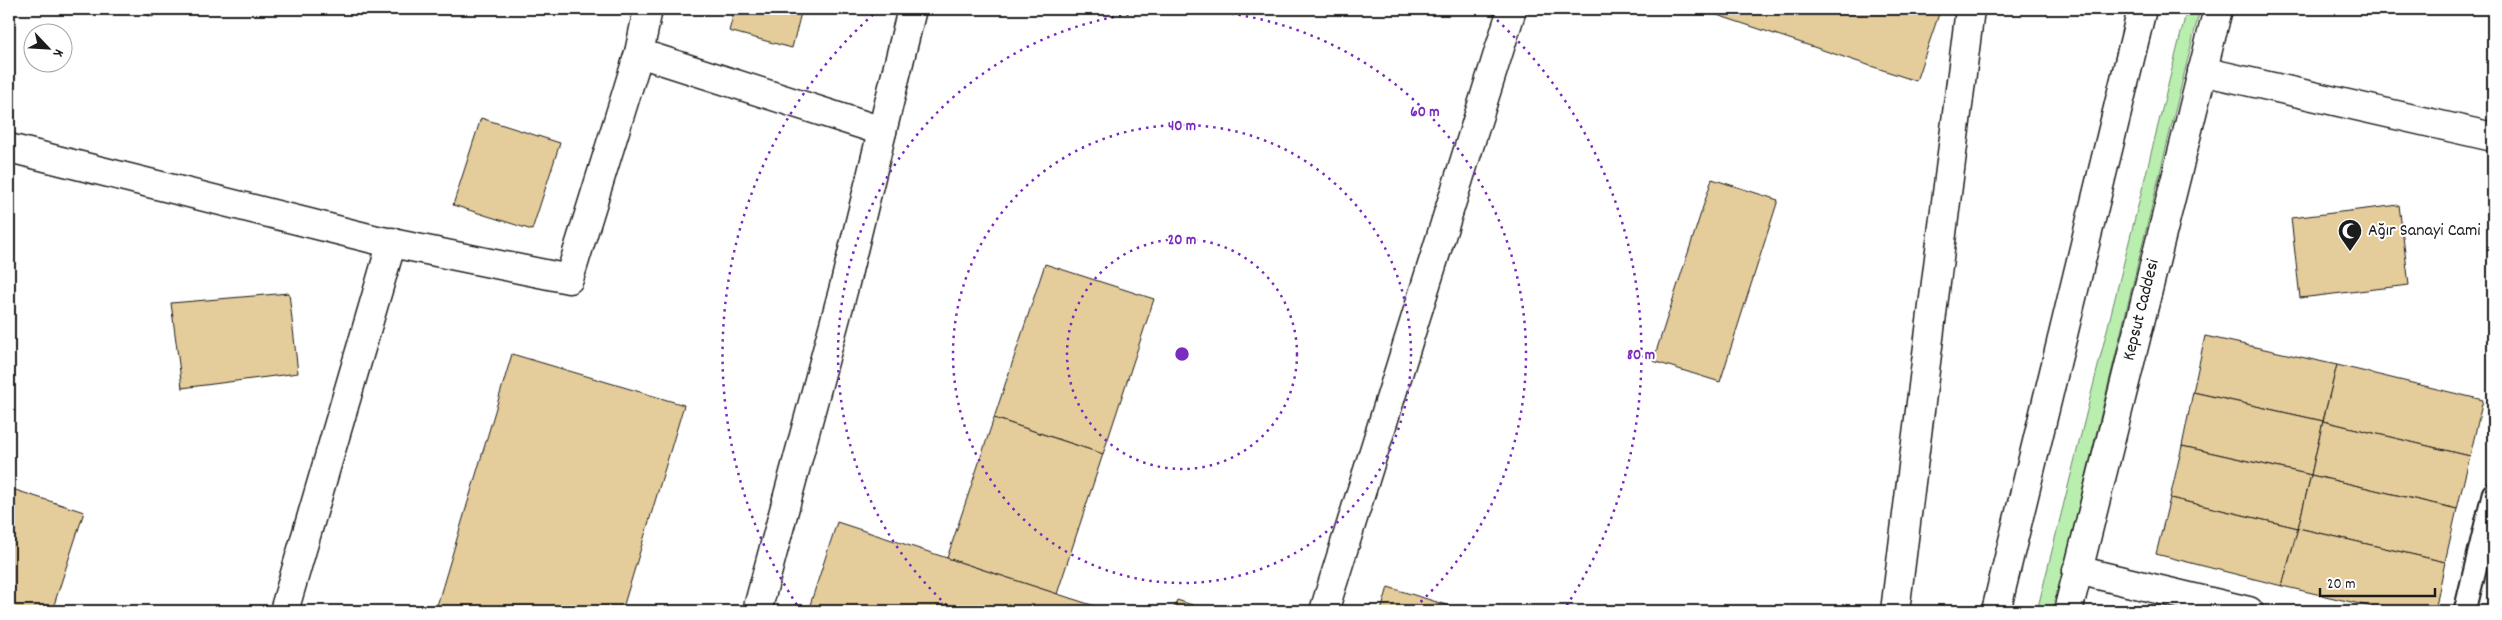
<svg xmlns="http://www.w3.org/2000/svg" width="2502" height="620" font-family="Dekko,sans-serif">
<rect width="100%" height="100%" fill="#fff"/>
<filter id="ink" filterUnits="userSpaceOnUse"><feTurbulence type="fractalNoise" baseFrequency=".02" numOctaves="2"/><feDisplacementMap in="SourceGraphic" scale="10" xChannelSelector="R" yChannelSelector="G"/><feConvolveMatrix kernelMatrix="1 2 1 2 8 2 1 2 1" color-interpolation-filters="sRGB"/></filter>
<g filter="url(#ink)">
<!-- green -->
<polygon fill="#b9eeaf" stroke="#6a8566" points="2187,9 2200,9 2053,611 2037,611"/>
<!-- building -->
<g fill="#e4cc9b" stroke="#1c1c1c">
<polygon points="128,9 156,9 153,17"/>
<polygon points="735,9 802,9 792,48 729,31"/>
<polygon points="1699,9 1932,9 1940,11 1916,81"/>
<polygon points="481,118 560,143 532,230 453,205"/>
<polygon points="1712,179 1778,200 1720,382 1653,361"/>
<polygon points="2399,205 2409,285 2300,298 2291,218"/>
<polygon points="1045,264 1154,299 1103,454 994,418"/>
<polygon points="289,293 298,373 182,388 171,303"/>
<polygon points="2205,336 2337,365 2323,421 2193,392"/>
<polygon points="512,354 684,405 622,611 445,611 436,609"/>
<polygon points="2337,365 2483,400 2470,456 2323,421"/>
<polygon points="2193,392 2323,421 2311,475 2182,446"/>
<polygon points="994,418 1103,454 1057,594 947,558"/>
<polygon points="2323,421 2470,456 2457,509 2311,475"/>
<polygon points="2182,446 2311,475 2298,528 2170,498"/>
<polygon points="2311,475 2457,509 2445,562 2298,528"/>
<polygon points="9,488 84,512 52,611 9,611"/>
<polygon points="2170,498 2298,528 2282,586 2156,554"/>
<polygon points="837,522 947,558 1110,611 808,611"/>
<polygon points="2298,528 2445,562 2435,611 2390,611 2282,586"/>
<polygon points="1388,587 1466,611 1381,611"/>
<polygon points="1177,600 1211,611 1173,611"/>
</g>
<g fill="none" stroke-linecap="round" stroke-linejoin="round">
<defs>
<polyline id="lane" points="2465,611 2493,494"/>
<g id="street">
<polyline points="648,9 639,53 882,131"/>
<polyline points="2202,71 2493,137"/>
<polyline points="9,148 377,240 569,279 639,53"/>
<polyline points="2077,570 2249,611"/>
<polyline points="284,611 392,242"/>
<polyline points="757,611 844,287 912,9"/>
<polyline points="1324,611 1512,9"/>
<polyline points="1895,611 1970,9"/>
</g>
<g id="secondary">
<polyline points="1996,611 2142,9"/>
<polyline points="2068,611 2218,9"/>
</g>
</defs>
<!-- lane casing -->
<use href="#lane" stroke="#1c1c1c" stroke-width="25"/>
<!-- street casing -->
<use href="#street" stroke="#1c1c1c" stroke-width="31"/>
<!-- secondary casing -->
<use href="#secondary" stroke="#1c1c1c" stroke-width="31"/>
<!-- lane -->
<use href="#lane" stroke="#fff" stroke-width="21"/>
<!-- street -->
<use href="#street" stroke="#fff" stroke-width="28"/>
<!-- secondary -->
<use href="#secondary" stroke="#fff" stroke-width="28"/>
</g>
</g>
<!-- distance rings -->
<g fill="none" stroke="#7b2cbf" stroke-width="2.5" stroke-dasharray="2.5 5">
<circle cx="1182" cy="354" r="115"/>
<circle cx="1182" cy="354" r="229"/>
<path d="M952 610A344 344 0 1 1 1412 610"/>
<path d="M801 611A459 459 0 0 1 878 10M1486 10A459 459 0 0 1 1563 611"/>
</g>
<!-- icons -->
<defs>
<symbol id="mosque-pin" viewBox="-11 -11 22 30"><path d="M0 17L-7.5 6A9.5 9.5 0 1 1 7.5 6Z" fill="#1c1c1c" stroke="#fff"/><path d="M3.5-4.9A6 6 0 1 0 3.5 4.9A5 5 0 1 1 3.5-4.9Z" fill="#fff"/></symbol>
</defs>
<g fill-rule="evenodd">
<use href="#mosque-pin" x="2336" y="217" width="28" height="38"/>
</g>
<g text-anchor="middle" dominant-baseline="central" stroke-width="4" stroke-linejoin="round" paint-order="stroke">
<!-- poi labels -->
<g font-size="18" fill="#1c1c1c" stroke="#fff" text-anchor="start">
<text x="2368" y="231">Ağır Sanayi Cami</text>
</g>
<!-- street labels -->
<g font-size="18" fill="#1c1c1c" stroke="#fff">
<text transform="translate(2142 310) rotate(-76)">Kepsut Caddesi</text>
</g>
</g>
<circle cx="1182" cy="354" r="8" fill="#7b2cbf" stroke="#fff" stroke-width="2.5"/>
<g font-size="15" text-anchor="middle" font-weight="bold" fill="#7b2cbf" stroke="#fff" stroke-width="4" stroke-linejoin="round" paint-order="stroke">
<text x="1425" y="116">60 m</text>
<text x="1182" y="130">40 m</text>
<text x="1182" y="244">20 m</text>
<text x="1641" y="359">80 m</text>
</g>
<!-- margin -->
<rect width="2502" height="620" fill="none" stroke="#fff" stroke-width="30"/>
<rect x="15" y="15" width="2472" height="590" fill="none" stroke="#1c1c1c" stroke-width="2" filter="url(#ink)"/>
<!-- north arrow -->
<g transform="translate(48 48) rotate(115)"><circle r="24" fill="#ffffff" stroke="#a4a4a4"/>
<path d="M0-4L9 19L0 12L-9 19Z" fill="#1c1c1c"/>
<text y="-8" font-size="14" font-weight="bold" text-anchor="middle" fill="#1c1c1c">K</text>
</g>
<!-- scale -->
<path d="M2320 588v8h115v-8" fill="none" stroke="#1c1c1c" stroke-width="2.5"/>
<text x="2327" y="588" font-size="15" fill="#1c1c1c" stroke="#ffffff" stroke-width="4" paint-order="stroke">20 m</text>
</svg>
